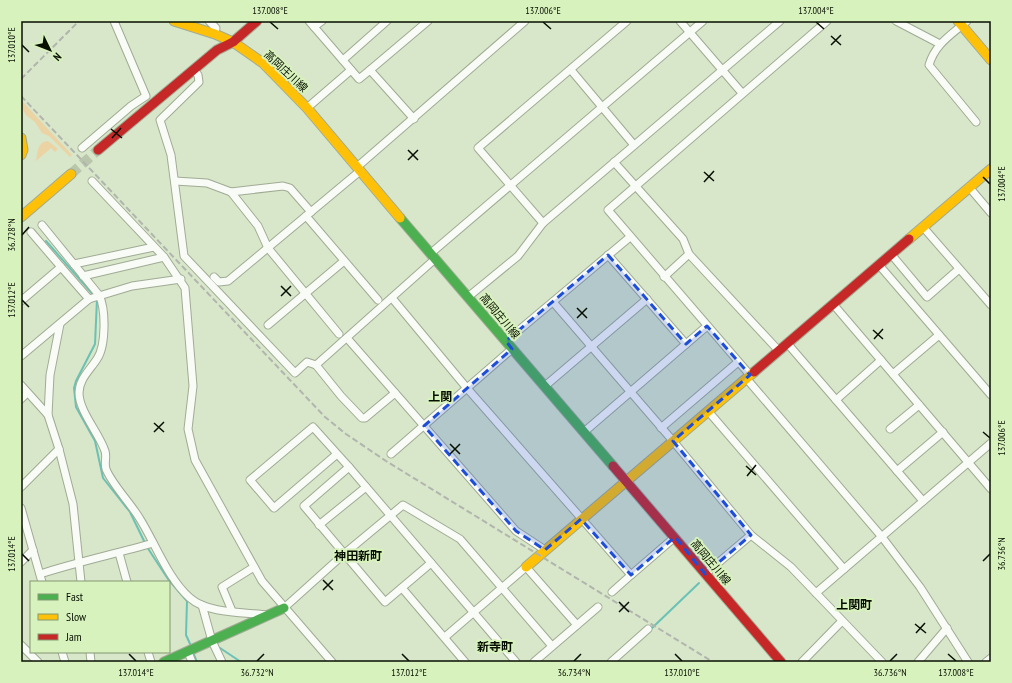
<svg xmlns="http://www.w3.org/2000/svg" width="1012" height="683" font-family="'PT Sans Narrow','Noto Sans JP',sans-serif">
<rect width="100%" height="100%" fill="#d8e6c9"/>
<!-- green -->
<g fill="#ebd3a4">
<polygon points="21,100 72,155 70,157 49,136 42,133 35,122 26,115 21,106"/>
<path d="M48 141 58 149 55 152 51 148 36 161C38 152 37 142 48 141Z"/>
</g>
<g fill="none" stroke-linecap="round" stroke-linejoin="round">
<!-- stream -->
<g stroke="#69c2b5" stroke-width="2">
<polyline points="46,241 97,299 95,344 76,381 74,388 76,407 95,441 103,478 130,512 145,543"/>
<polyline points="147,547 168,579 187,601 186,635 191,646"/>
<polyline points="651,629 699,583"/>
<polyline points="220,648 241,662"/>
<polyline points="193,652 197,662"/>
</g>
<!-- secondary-tunnel -->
<polyline stroke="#b9c6ab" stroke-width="10" stroke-dasharray="10 5" stroke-linecap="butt" points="71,174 98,150"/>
<defs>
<g id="street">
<polyline points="209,21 216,28 215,34"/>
<polyline points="309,21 359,79 370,70 414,119"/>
<polyline points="680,21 742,93"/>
<polyline points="896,21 940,44"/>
<path d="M967 21C951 35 935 44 929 65L976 122"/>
<polyline points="314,27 322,21"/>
<polyline points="343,60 387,21"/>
<polyline points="194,70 198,75 199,82 160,120 171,155 184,256 295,373 307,362 316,365 435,259"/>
<polyline points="370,70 428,21"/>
<polyline points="571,70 634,145"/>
<polyline points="307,108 351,70"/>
<polyline points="82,148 131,106 146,96 114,21"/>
<polyline points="614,162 683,239 689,254 779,351"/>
<polyline points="357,167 525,21"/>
<polyline points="92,181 164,257 185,288 193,386 188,429 195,460 262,581 332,662"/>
<polyline points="175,181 207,183 231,192 283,186 290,188 311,212"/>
<polyline points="969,187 991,213"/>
<polyline points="231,192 258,226 268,248 339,334"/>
<polyline points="306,216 378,300"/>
<polyline points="543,223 478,148 627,21"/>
<path d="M42 225 99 295C106 309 106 346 97 359 90 370 79 379 79 393 79 411 99 433 105 451 107 457 104 463 106 469 111 483 132 505 140 519 155 543 168 579 190 598 208 614 245 612 268 615"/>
<polyline points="923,227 991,305"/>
<polyline points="31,232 61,267"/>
<polyline points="430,254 703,21"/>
<polyline points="891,254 927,297 959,269"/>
<polyline points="608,255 686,344"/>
<polyline points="74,264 154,247"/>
<polyline points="879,265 991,395"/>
<polyline points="83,276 164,257"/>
<polyline points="214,277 219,282 228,281 360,171"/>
<polyline points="664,277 689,254"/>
<polyline points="468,297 518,256 543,223 780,21"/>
<polyline points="392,298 466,387 631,575 675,537"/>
<polyline points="21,301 61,267 89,299"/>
<polyline points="553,302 673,441 751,535 791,567 882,662"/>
<polyline points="833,304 991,489"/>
<polyline points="60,324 50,375 48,415 59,449 73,504 81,582"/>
<polyline points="268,325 344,261"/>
<polyline points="347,338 516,531 545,550"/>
<polyline points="506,341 630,237"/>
<polyline points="787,343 923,501"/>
<polyline points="21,356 89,299 132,286 181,279"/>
<polyline points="316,365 341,396 362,418 365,418 395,393"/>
<polyline points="893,374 939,335"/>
<polyline points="750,375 608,210 827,21"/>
<polyline points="746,378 882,537 920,587 968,662"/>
<polyline points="21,385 48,415"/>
<polyline points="545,386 647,299"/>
<polyline points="21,399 27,393"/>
<polyline points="836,400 881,360"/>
<polyline points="708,411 844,569"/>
<polyline points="661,428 738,362"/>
<polyline points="890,429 919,405"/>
<polyline points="584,432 707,326"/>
<polyline points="337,454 274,508 250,480 313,427 349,467 516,662"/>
<polyline points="391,454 512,349"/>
<polyline points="349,467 304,506 385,602 431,563"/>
<polyline points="897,471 943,432"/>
<polyline points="21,487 59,449"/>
<polyline points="21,508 42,582"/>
<polyline points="319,525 366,487"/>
<polyline points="119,553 127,582"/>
<polyline points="21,562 33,550"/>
<path d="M40 574C77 562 115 554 153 543"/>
<polyline points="705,574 751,535"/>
<polyline points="402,588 465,662"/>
<polyline points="612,592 631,575"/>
<polyline points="816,593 991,443"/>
<polyline points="202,605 212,641 222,662"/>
<polyline points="284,608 344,554 403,505 460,539 552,646"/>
<polyline points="232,611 222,587 254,567"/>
<polyline points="445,637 526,567 577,625"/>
<polyline points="21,645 38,662"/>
<polyline points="62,652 65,662"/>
<polyline points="90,652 91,662"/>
<polyline points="148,652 151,662"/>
<polyline points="188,652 192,662"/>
<polyline points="534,662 598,607"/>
<polyline points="611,662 648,629"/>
<polyline points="802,662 842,621"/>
<polyline points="918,662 947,628"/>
<polyline points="986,662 991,658"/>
</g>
<g id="fast">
<polyline points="400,218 613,466"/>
<polyline points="164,662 284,608"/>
</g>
<g id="slow">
<polyline points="174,21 215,34 233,42 263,63 307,108 400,218"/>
<polyline points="958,21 991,60"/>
<polyline points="21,138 23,150 21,155"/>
<polyline points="21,217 71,174"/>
<polyline points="909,239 991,169"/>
<polyline points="526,567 754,372"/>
</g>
<g id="jam">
<polyline points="98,150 217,50 233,42 257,21"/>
<polyline points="754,372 909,239"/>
<polyline points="613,466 781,662"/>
</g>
</defs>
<!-- street casing -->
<use href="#street" stroke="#a0ab94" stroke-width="9"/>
<!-- fast casing -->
<use href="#fast" stroke="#a0ab94" stroke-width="11"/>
<!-- slow casing -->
<use href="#slow" stroke="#a0ab94" stroke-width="11"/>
<!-- jam casing -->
<use href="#jam" stroke="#a0ab94" stroke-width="11"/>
<!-- street -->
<use href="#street" stroke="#f9fbf7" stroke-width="7"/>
<!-- fast -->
<use href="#fast" stroke="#4caf50" stroke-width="9"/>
<!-- slow -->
<use href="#slow" stroke="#ffc107" stroke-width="9"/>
<!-- jam -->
<use href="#jam" stroke="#c62828" stroke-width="9"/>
<!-- rail -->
<g stroke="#b1b5ae" stroke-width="2" stroke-dasharray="6 3" stroke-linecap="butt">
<polyline points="21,79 79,21"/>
<polyline points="21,96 325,417 346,434 386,461 713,662"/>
</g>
</g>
<!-- marked area -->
<path fill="#1d4ed8" fill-opacity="0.2" stroke="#1d4ed8" stroke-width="3" stroke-dasharray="8 5" stroke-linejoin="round" d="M608 255 686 344 707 326 750 375 673 441 751 535 705 574 675 537 631 575 581 519 545 550 516 531 424 426 512 349 506 341Z"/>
<!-- ticks -->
<path fill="none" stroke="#070f01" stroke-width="1.5" d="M270 22 278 29M543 22 551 29M816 22 824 29M831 36 841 45M22 45 29 52M831 45 841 35M111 129 122 138M112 138 121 128M408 150 418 160M408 160 418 150M704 172 714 181M983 177 990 184M704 182 714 171M22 235 29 227M281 286 291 296M281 296 291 286M22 300 29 307M577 308 587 318M577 318 587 308M873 330 883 339M874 339 883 329M154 423 164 432M154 432 164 422M983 432 990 438M450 444 460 454M450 454 460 444M746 466 756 475M747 476 756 465M22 554 29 561M983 561 990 554M323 580 333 590M323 590 333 580M619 602 629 612M619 612 629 602M915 624 926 633M916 633 925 623M129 654 136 661M402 654 409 661M675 654 682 661M948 654 956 661M257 661 264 654M574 661 581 654M890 661 897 654"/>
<g text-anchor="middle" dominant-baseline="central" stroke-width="4" stroke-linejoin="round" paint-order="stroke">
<!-- street labels -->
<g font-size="11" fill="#070f01" stroke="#d8f2bd">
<text transform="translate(286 71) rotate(43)">高岡庄川線</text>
<text transform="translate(500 316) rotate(50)">高岡庄川線</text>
<text transform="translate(711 562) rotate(50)">高岡庄川線</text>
</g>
<!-- neighbourhood labels -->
<g font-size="12" font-weight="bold" fill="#070f01" stroke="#d8f2bd">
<text x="440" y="396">上関</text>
<text x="358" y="555">神田新町</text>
<text x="854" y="604">上関町</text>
<text x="495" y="646">新寺町</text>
</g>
</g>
<!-- border -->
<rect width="1012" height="683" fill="none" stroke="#d8f2bd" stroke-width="44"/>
<!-- legend -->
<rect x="30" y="581" width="140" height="72" fill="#d8f2bd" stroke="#849772"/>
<rect x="38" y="594" width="20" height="6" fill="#4caf50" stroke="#849772"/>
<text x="66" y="601" font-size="12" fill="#070f01">Fast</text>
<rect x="38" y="614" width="20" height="6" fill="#ffc107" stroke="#849772"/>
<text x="66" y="621" font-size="12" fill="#070f01">Slow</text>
<rect x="38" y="634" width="20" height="6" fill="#c62828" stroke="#849772"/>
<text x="66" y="641" font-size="12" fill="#070f01">Jam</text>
<!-- north arrow -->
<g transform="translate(50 50) rotate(133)" stroke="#d8f2bd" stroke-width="3" paint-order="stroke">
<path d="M0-3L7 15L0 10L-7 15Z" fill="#070f01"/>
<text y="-6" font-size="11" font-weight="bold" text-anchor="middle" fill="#070f01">N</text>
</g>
<rect x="22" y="22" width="968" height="639" fill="none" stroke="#070f01" stroke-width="1.5"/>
<g font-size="10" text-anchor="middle" fill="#070f01">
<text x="270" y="14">137.008°E</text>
<text x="543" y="14">137.006°E</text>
<text x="816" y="14">137.004°E</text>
<text transform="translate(11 45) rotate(-90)" y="4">137.010°E</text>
<text transform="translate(1001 184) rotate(-90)" y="4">137.004°E</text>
<text transform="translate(11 235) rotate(-90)" y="4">36.728°N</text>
<text transform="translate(11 300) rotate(-90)" y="4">137.012°E</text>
<text transform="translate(1001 438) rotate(-90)" y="4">137.006°E</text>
<text transform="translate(1001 554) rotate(-90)" y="4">36.736°N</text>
<text transform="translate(11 554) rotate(-90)" y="4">137.014°E</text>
<text x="136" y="676">137.014°E</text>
<text x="257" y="676">36.732°N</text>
<text x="409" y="676">137.012°E</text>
<text x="574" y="676">36.734°N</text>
<text x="682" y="676">137.010°E</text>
<text x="890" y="676">36.736°N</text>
<text x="956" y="676">137.008°E</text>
</g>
</svg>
